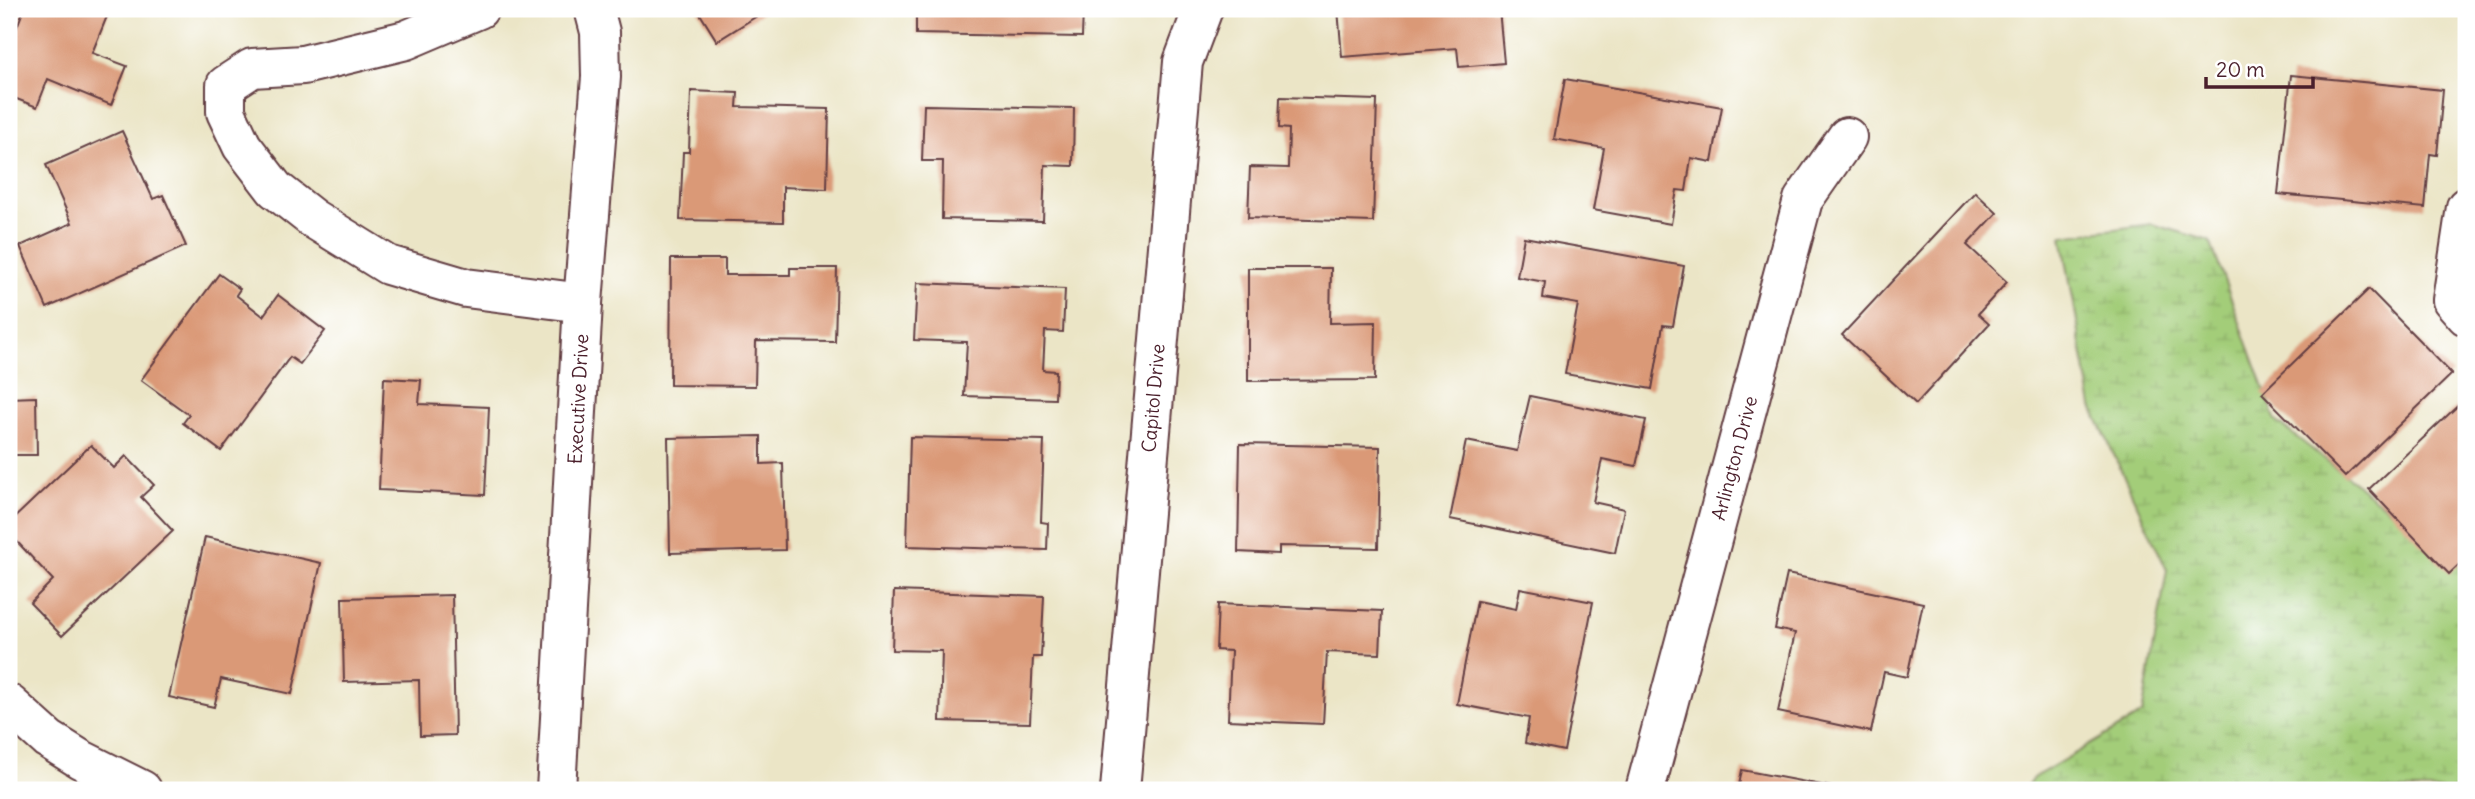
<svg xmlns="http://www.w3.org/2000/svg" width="2475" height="799" font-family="Delius,sans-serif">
<defs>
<pattern id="wetland-marsh" width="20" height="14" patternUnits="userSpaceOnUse" patternTransform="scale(1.75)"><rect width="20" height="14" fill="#a3cd79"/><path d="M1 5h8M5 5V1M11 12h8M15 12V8" fill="none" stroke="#8eb069"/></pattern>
</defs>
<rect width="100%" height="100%" fill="#fff"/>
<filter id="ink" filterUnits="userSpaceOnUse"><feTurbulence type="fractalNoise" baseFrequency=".0143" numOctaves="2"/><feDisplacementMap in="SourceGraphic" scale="14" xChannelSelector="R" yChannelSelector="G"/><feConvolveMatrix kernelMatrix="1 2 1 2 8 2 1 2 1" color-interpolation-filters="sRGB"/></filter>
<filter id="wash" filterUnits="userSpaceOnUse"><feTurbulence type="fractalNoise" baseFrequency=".00686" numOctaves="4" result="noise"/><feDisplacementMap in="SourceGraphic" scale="28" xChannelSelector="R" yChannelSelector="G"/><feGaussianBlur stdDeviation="1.57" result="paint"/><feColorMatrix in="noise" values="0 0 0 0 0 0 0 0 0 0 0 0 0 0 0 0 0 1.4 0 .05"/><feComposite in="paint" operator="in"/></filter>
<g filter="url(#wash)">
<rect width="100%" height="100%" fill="#ebe5c6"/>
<!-- wetland -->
<polygon fill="url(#wetland-marsh)" stroke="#767652" stroke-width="2" points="2152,224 2210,241 2276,421 2466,570 2466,790 2025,790 2033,778 2142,714 2167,570 2092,407 2062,236"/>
<g id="blocks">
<!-- building -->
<g fill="#da9977">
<polygon points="24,9 110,9 92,53 127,66 111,105 48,79 37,107 9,96 9,47"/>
<polygon points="697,9 768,9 717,41"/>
<polygon points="916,9 1083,9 1082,37 916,34"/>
<polygon points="1338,9 1499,9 1504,63 1459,67 1457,48 1342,57"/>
<polygon points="2291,75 2443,90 2437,155 2430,154 2425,208 2278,194"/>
<polygon points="1565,79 1722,107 1712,162 1691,158 1686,191 1677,190 1671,224 1593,210 1604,148 1554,139"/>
<polygon points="691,91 738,93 737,107 829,109 827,189 783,187 783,222 680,220 683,152 689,152"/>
<polygon points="1280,97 1377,100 1373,222 1248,218 1250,167 1288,168 1289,129 1279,128"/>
<polygon points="924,105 1074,108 1073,166 1045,165 1043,221 942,219 943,161 922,161"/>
<polygon points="122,131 153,199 163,195 186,246 47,308 20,246 72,223 46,165"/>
<polygon points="1975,192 1997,213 1967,245 2007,282 1978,314 1989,324 1916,404 1842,335"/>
<polygon points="1524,237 1684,266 1673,326 1663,325 1652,389 1565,374 1578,304 1543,298 1545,282 1517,277"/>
<polygon points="671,259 725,259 725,275 790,275 790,268 837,268 835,342 756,341 755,386 670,385"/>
<polygon points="1248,268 1331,268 1330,323 1376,322 1375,380 1248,381"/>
<polygon points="219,274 240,289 236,295 263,316 278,295 325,331 300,364 290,357 221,451 183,423 189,415 141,380"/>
<polygon points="917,283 1065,289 1063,332 1045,331 1043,370 1056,371 1055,399 964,396 967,342 914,340"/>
<polygon points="2369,289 2452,374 2345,477 2262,393"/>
<polygon points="384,378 421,380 419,404 489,407 485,495 379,490"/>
<polygon points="1530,396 1646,420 1636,466 1602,459 1593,502 1624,509 1615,553 1450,519 1466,441 1517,451"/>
<polygon points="36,397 37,455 9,455 9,398"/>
<polygon points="2466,398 2466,558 2449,574 2369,489"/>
<polygon points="761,436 761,464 783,463 785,550 670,553 668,438"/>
<polygon points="910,437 1044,440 1041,522 1048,523 1047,550 907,546"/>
<polygon points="1240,444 1380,447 1378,548 1279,546 1279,554 1238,552"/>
<polygon points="91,445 114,468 126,456 154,485 141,497 173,531 62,636 30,603 53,580 9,533 9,523"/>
<polygon points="205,537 321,563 292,694 221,679 214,707 169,697"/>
<polygon points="1787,574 1923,603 1907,677 1884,672 1871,732 1778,712 1795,633 1775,629"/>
<polygon points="1520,588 1593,602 1564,751 1525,743 1529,718 1457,704 1477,601 1516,609"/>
<polygon points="894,591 1044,596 1041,657 1033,657 1030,723 940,721 942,651 892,650"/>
<polygon points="452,595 455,735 420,736 419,680 344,682 342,598"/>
<polygon points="1218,604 1382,611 1380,654 1327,652 1323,724 1228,720 1231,651 1216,650"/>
<polygon points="1742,770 1842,789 1841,790 1738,790"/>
</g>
</g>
</g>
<g filter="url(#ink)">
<use href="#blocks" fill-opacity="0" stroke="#623d42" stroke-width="2"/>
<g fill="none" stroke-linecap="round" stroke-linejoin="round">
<defs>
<g id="minor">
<polyline points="479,9 406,40 303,65 252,68 226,85 226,112 242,146 275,189 312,218 388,265 466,288 583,303"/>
<polyline points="2466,207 2452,300 2466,316"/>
<polyline points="9,704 48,739 80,759 142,790"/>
<polyline points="556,790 583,303 601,77 600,32 594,9"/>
<polyline points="1120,790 1183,62 1203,9"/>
<polyline points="1645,790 1803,200 1847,137"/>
</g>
</defs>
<!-- minor casing -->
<use href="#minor" stroke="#623d42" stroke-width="42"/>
<!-- minor -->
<use href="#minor" stroke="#fff" stroke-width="38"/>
</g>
</g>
<g text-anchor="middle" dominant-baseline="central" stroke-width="7" stroke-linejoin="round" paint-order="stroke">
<!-- street labels -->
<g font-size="19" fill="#4a1f2b" stroke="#fff">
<text transform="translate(1153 398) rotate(-85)">Capitol Drive</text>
<text transform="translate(578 399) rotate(-87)">Executive Drive</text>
<text transform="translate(1734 458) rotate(-75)">Arlington Drive</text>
</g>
</g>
<!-- margin -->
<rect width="2475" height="799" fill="none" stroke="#fff" stroke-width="35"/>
<!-- scale -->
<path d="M2206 77v10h107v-10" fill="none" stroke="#4a1f2b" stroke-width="3.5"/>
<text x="2216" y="77" font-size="21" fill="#4a1f2b" stroke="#ffffff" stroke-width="5" paint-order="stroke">20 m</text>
</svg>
